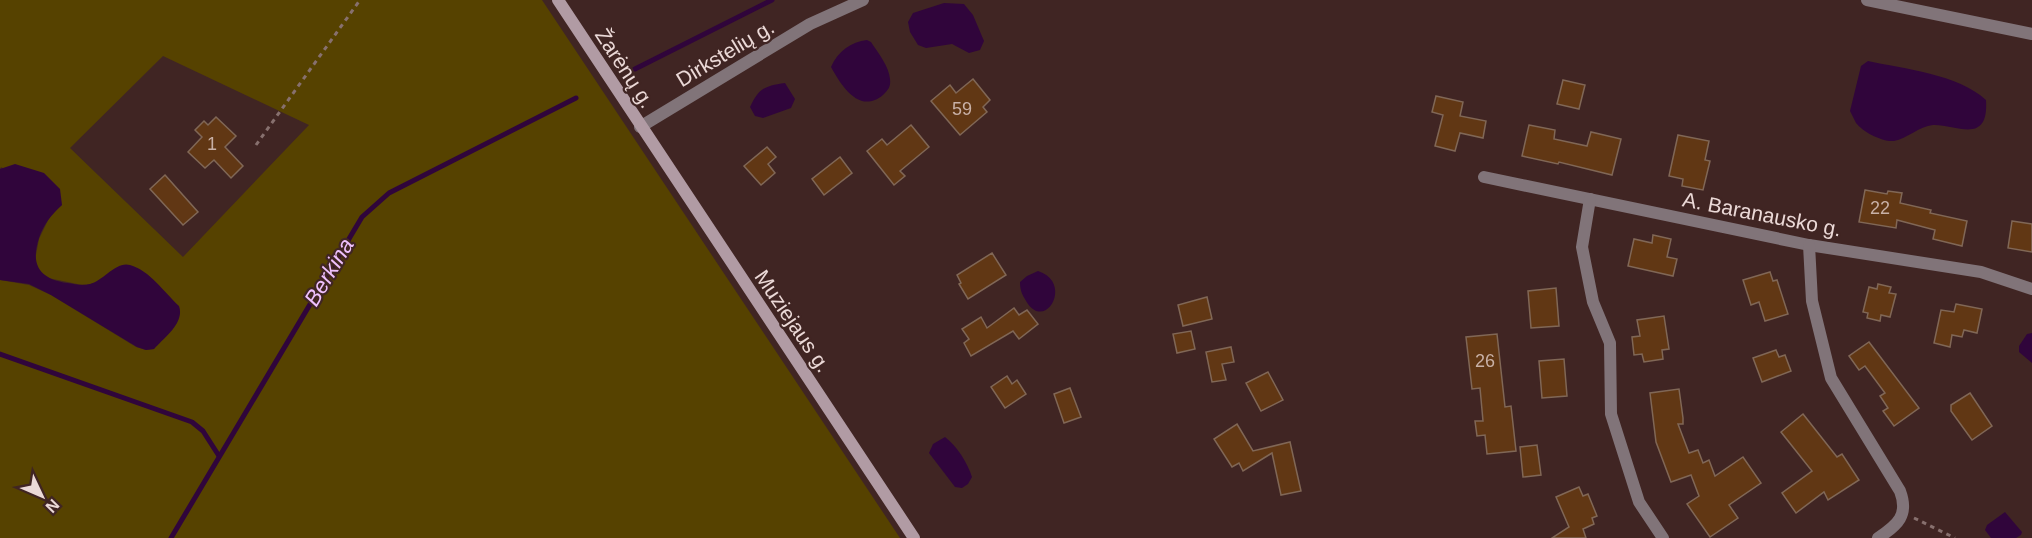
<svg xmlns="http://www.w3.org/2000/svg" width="2032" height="538" font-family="Arial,sans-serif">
<rect width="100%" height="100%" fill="#402523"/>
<!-- green -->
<path fill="#564200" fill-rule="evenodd" d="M0 0H542L900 538H0V280L29 285 51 295 136 347 146 350 154 349 177 323 178 306 148 275 137 268 105 278 91 284 82 285 48 278 40 272 35 260 39 239 51 214 62 205 1 167 0 169ZM163 56 309 125 183 257 70 148Z"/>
<!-- water -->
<g fill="#30053b">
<polygon points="944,3 964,4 973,15 984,41 980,50 969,53 952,44 926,48 918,45 910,32 908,22 913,13"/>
<path d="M867 40 871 42C878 53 889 66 890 79 891 87 888 90 883 95 859 115 841 85 831 67 838 51 851 42 867 40Z"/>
<path d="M1868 61C1904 69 1958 74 1986 100 1989 146 1956 124 1933 125 1919 126 1907 139 1894 141 1882 142 1863 132 1856 123 1854 119 1852 115 1850 111L1861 66Z"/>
<path d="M785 83 795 99 791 108 763 118 755 116 750 107C759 88 765 86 785 83Z"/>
<path d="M15 164 44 173 60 189 62 205C52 214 43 225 39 238 30 265 40 279 67 283 75 284 82 286 90 284 103 281 116 261 130 265 149 270 165 293 179 306 185 323 164 338 154 349L146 350 137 347 51 295 29 284 0 280V169Z"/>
<path d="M1038 271C1073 282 1047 330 1028 304 1023 296 1020 292 1020 282L1027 276Z"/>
<polygon points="2032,333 2032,363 2019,352 2019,346 2027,334"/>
<path d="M945 437C957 446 967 462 972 477L968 484 962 488 955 487 929 453 933 444Z"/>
<polygon points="2005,512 2022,532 2021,535 2016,538 1991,538 1985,530 1987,525"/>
</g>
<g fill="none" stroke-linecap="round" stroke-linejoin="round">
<!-- stream -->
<g stroke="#30053b" stroke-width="5">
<polyline points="635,69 772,0"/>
<polyline points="0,354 192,422 203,431 219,456"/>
<polyline points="171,538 362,217 389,193 576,98"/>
</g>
</g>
<!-- building -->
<g fill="#613714" stroke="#806756" stroke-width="1.5">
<polygon points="973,79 990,100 983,107 987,112 960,135 931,101 950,85 956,93"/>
<polygon points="1563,80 1585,85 1579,109 1557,104"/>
<polygon points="1436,96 1463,102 1460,116 1486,121 1483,138 1460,133 1455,151 1435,146 1443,115 1432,112"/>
<polygon points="216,117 236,136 225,147 243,166 231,178 214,160 205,168 188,152 202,137 195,130 204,121 208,125"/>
<polygon points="911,125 929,147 900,171 905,176 894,185 867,151 882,139 887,145"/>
<polygon points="1529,125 1555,130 1554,139 1587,146 1591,132 1621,139 1612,175 1559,162 1558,164 1522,156"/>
<polygon points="1678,135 1709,141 1705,160 1710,161 1703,190 1682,186 1683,179 1669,176"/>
<polygon points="767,147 776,157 768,164 775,173 761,185 744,166"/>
<polygon points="840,157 852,173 824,195 812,179"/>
<polygon points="165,175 198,212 183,225 150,189"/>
<polygon points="1865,190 1887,194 1888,191 1902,193 1900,203 1931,210 1930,213 1967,221 1962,246 1933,239 1935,230 1897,220 1896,228 1859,222"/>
<polygon points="2012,221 2032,224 2032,252 2008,248"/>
<polygon points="1653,235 1671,239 1667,257 1677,259 1673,276 1628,266 1634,239 1652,243"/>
<polygon points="992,253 1006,275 968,299 959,284 961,283 957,275"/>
<polygon points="1770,272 1773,281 1777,280 1788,314 1765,321 1759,302 1751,305 1743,280"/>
<polygon points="1878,284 1891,287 1889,293 1896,294 1890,317 1881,315 1880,321 1867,318 1868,313 1863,312 1869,287 1877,289"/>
<polygon points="1556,288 1559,326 1531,328 1528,291"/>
<polygon points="1207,297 1212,319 1183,326 1178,305"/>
<polygon points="1956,304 1982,309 1977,333 1964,330 1962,337 1952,335 1950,347 1934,343 1941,310 1954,312"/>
<polygon points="1014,308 1019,315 1027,310 1038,324 1019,339 1013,331 971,356 964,343 969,339 962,329 981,317 987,328"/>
<polygon points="1664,316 1669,349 1662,350 1663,359 1644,362 1642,354 1634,355 1632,337 1640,336 1637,320"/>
<polygon points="1191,331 1195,349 1177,353 1173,334"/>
<polygon points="1497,334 1505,407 1511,406 1516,451 1487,454 1485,435 1477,436 1475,421 1483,421 1480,388 1472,389 1466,337"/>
<polygon points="1869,342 1919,408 1894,426 1883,411 1888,408 1880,396 1885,393 1865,366 1859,370 1849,356"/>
<polygon points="1231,347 1234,362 1222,364 1226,380 1212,382 1206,352"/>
<polygon points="1776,350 1779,357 1785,355 1791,371 1762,382 1753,358"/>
<polygon points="1564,359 1567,396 1542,398 1539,361"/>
<polygon points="1268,372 1283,400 1261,411 1246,383"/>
<polygon points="1007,376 1012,384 1017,380 1026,394 1005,408 991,387"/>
<polygon points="1070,388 1081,417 1064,423 1054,394"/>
<polygon points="1679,389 1683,418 1683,424 1678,424 1689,453 1698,450 1703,463 1709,460 1715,476 1743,457 1761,483 1729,505 1738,518 1710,537 1687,504 1699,496 1691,475 1671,482 1656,442 1650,393"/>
<polygon points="1970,393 1992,426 1972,440 1951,411 1951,405"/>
<polygon points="1803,414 1837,457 1842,454 1859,480 1828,500 1824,492 1796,513 1782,493 1812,471 1781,432"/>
<polygon points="1237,424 1253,451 1290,442 1301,491 1281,495 1272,453 1243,471 1239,463 1232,467 1214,439"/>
<polygon points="1537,445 1541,475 1523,477 1520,447"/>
<polygon points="1579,487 1583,496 1588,494 1597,516 1592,518 1594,524 1583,529 1586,538 1552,538 1569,527 1556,497"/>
</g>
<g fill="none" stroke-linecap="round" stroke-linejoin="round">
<!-- path -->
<g stroke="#87706e" stroke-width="3" stroke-dasharray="4.5 4.5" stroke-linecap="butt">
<polyline points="256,145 360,0"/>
<polyline points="1914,518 1955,538"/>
</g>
<!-- minor -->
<g stroke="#817479" stroke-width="12">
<polyline points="1867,0 2032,34"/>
<polyline points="640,127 810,24 863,0"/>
<polyline points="1484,177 1809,245 1981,272 2032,289"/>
<polyline points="1590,199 1582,247 1593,302 1610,343 1611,414 1639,502 1663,538"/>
<path d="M1809 245 1812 301 1831 378 1900 491C1909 515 1898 525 1878 538"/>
</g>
<!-- secondary -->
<polyline stroke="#b19ba4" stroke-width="12" points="558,0 914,538"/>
</g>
<g text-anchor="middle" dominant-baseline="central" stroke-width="4.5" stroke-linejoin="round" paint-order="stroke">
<!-- number labels -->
<g font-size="18" fill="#c8b0a6">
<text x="962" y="109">59</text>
<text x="212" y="144">1</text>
<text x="1880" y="208">22</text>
<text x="1485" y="361">26</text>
</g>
<!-- street labels -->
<g font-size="21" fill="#ebd9d7" stroke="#402523">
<text transform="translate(725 53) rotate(-31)">Dirkstelių g.</text>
<text transform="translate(625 68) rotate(57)">Žarėnų g.</text>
<text transform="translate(1762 214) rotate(11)">A. Baranausko g.</text>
<text transform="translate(793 321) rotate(56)">Muziejaus g.</text>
</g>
<!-- water labels -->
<g font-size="22" font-style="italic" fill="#efc1fd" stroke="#402523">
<text transform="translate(329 272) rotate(-59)">Berkina</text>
</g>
</g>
<!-- north arrow -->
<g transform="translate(42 496) rotate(134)" stroke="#402523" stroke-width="4.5" paint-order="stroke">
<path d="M0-4.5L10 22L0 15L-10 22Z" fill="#ebd9d7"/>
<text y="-9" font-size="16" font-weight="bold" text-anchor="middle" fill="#ebd9d7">N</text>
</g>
</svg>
